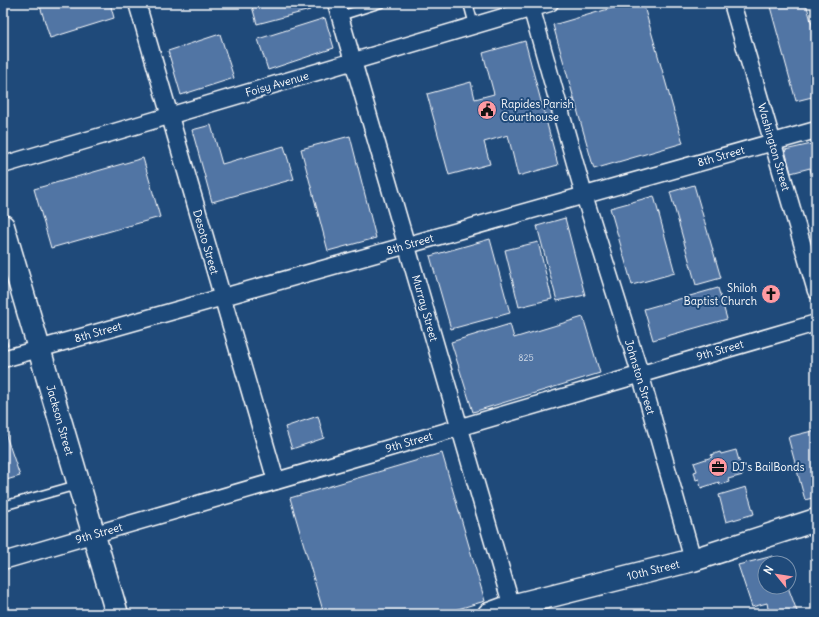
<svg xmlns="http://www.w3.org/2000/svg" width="819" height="617" font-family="Delius,sans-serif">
<rect width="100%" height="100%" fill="#1f4a7a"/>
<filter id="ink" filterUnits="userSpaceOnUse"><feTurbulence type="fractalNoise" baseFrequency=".025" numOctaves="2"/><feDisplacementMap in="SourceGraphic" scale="8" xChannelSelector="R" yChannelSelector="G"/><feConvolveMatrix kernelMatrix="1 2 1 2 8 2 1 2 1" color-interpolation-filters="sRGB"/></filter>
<g filter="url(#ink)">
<!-- building -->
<g fill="#5174a4" stroke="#fff">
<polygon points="39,3 110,3 114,18 50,38"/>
<polygon points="251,3 308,3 310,10 257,24"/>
<polygon points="629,3 643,3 683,143 594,169 553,25"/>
<polygon points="769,3 806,3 816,39 816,96 796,101"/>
<polygon points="325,18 334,48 268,70 258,39"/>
<polygon points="220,34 234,78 181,95 168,51"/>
<polygon points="525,41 558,165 518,176 508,135 484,142 490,164 449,175 427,94 471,82 475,99 494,94 483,53"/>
<polygon points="574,99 577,109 546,117 543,108"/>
<polygon points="211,125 222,164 284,146 294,179 212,202 192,130"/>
<polygon points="350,136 376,238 328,251 301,149"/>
<polygon points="816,143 816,181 813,182 810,168 791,173 785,150"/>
<polygon points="143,158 160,217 51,248 34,189"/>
<polygon points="694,185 721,278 696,285 670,192"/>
<polygon points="654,196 675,273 632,285 610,208"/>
<polygon points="565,218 585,295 557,301 537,226"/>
<polygon points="490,239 510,313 451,329 430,256"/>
<polygon points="538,242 552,299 519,307 505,250"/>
<polygon points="718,288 727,319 653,340 644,309"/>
<polygon points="583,317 600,373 473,412 451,342 510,324 514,338"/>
<polygon points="3,329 8,345 3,346"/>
<polygon points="318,416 324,438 292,449 285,427"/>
<polygon points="3,427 20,476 3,481"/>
<polygon points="816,430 816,497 805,500 788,437"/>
<polygon points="736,450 743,475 728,479 729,482 720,485 719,482 701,488 699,479 696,480 694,472 697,471 694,463 712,457 711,455 720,452 721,454"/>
<polygon points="442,453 485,601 441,614 324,614 290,498"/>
<polygon points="746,487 754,514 726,522 719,495"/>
<polygon points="773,556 777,563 765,563 765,587 788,587 798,614 769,614 767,603 752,607 738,565"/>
</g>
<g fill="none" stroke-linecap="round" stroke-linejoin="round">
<defs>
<g id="lane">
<polyline points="468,3 474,25"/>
<polyline points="340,16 381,3"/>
<polyline points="3,506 77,485"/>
</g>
<g id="street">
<polyline points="137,3 276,481"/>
<polyline points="336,3 514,614"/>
<polyline points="530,3 584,195 640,373 693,560"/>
<polyline points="732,3 816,291"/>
<polyline points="3,165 550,3"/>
<polyline points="3,359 816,130"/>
<polyline points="3,561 816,323"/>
</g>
<g id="secondary">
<polyline points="3,226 117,614"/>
<polyline points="489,614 511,606 693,560 816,520"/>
</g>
</defs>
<!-- lane casing -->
<use href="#lane" stroke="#fff" stroke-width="11"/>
<!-- street casing -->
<use href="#street" stroke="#fff" stroke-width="19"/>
<!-- secondary casing -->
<use href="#secondary" stroke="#fff" stroke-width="25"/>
<!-- lane -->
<use href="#lane" stroke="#1f4a7a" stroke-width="8"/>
<!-- street -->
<use href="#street" stroke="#1f4a7a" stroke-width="16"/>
<!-- secondary -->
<use href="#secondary" stroke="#1f4a7a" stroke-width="22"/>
</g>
</g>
<!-- icons -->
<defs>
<symbol id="civic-disc" viewBox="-11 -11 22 22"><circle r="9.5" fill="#ff9aa2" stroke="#1f4a7a"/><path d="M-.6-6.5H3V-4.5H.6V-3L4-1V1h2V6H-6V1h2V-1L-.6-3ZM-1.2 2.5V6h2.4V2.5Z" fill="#111"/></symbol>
<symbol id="church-disc" viewBox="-11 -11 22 22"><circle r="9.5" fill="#ff9aa2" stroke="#1f4a7a"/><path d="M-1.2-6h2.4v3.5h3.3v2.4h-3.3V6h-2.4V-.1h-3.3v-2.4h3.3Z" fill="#111"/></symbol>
<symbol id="office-disc" viewBox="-11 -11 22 22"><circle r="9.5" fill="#ff9aa2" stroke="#1f4a7a"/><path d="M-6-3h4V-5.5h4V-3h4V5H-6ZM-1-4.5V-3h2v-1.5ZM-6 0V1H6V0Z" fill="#111"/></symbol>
</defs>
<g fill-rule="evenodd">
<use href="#civic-disc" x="476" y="99" width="22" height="22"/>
<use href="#church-disc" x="760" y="283" width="22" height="22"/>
<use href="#office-disc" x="707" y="456" width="22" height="22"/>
</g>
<g text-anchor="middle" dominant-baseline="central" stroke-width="4" stroke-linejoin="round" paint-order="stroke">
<!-- number labels -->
<g font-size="9" fill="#d4dce8">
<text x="526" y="357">825</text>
</g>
<!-- street labels -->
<g font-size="11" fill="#fff" stroke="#1f4a7a">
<text transform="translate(277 84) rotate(-16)">Foisy Avenue</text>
<text transform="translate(774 147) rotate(74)">Washington Street</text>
<text transform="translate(721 156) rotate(-16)">8th Street</text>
<text transform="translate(206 242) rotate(74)">Desoto Street</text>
<text transform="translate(410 244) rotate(-16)">8th Street</text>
<text transform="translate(425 308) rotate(74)">Murray Street</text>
<text transform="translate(98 332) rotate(-16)">8th Street</text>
<text transform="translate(720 350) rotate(-16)">9th Street</text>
<text transform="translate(640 377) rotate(73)">Johnston Street</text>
<text transform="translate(60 420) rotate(74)">Jackson Street</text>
<text transform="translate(409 442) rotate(-16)">9th Street</text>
<text transform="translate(99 533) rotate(-16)">9th Street</text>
<text transform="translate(653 570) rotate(-14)">10th Street</text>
</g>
<!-- poi labels -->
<g font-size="11" fill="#fff" stroke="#1f4a7a" text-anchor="start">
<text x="501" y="104">Rapides Parish<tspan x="501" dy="13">Courthouse</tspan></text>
<text x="757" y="288" text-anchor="end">Shiloh<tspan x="757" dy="13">Baptist Church</tspan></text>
<text x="732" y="467">DJ's BailBonds</text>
</g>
</g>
<!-- margin -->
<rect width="819" height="617" fill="none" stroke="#1f4a7a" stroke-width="16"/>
<rect x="8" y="8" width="803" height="601" fill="none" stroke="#fff" stroke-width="1.5" filter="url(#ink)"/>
<!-- north arrow -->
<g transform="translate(777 575) rotate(300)"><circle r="19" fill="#1f4a7a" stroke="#7992af"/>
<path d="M0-3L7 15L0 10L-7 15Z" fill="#ff9aa2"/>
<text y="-6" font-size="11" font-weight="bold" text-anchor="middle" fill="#ffffff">N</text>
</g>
</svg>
